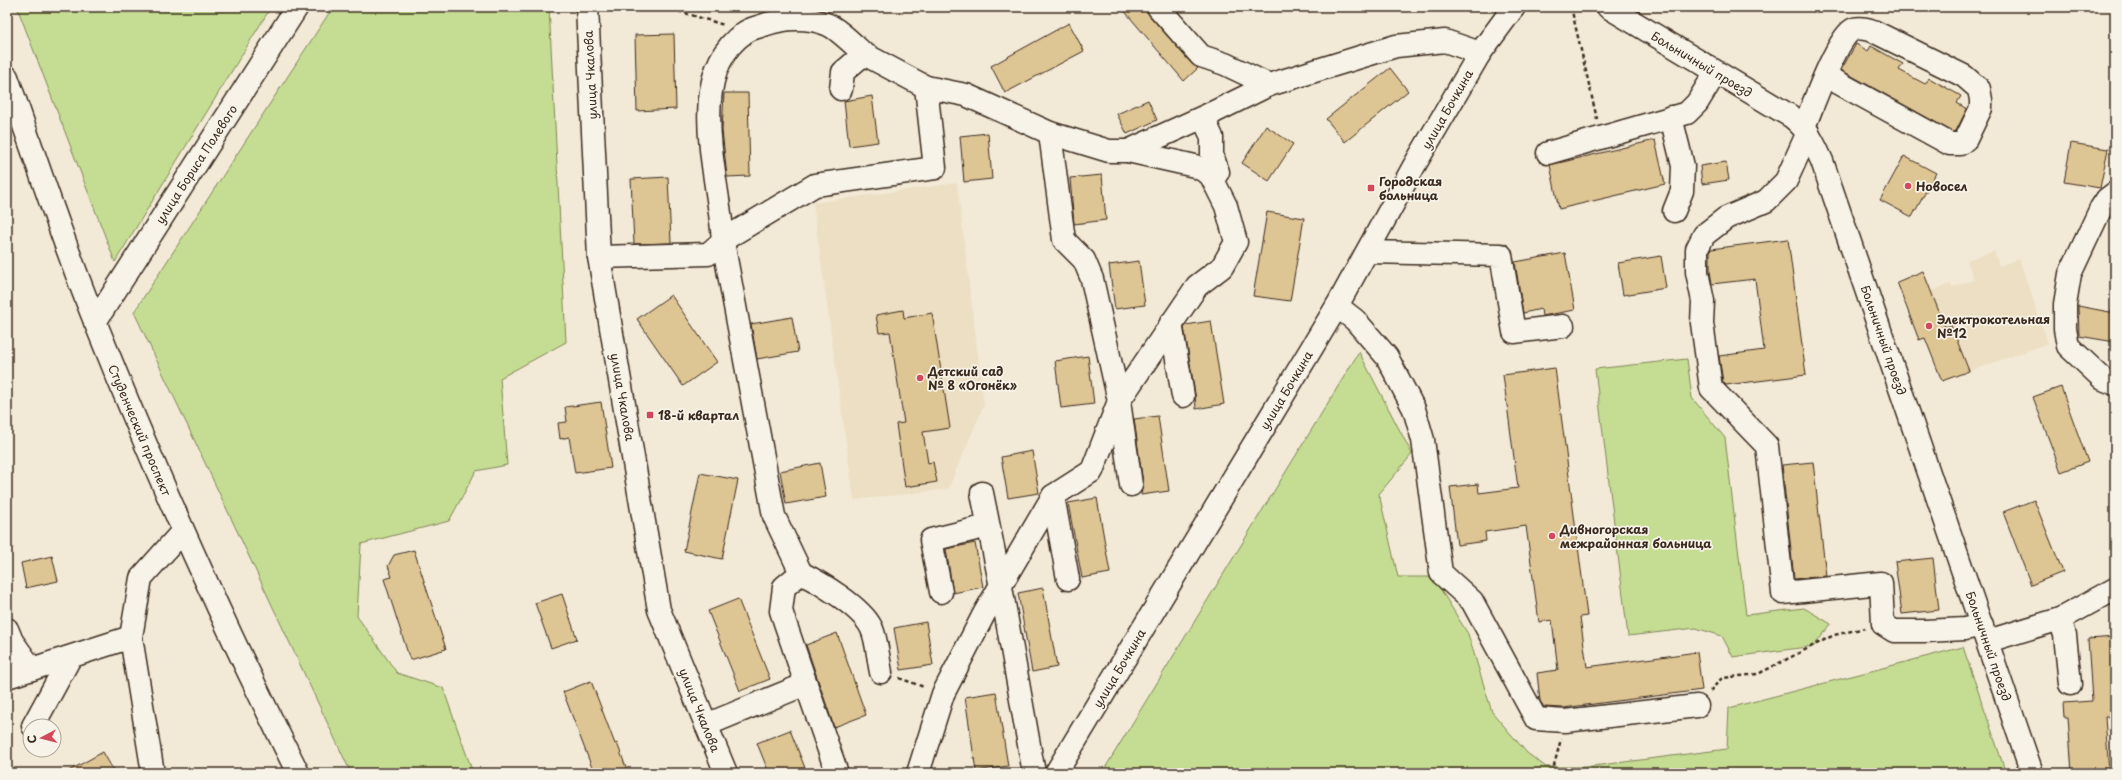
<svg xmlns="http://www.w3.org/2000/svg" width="2122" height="780" font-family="'Playpen Sans',sans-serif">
<rect width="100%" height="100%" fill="#f2ead7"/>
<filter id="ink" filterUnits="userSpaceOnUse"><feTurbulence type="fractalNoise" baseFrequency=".025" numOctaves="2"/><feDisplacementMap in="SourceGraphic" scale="8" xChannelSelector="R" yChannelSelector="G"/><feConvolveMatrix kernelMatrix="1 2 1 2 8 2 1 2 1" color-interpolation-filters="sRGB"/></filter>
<g filter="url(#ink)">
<!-- built -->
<g fill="#ecdfc3">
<polygon points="957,183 984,405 948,489 854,500 813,203"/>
<polygon points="1994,251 1999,266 2019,259 2048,343 1942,381 1925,338 1919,340 1897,282 1923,271 1931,291 1950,284 1952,287 1974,280 1967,260"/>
</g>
<!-- green -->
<g fill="#c5dd92" stroke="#808458">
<polygon points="17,7 271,7 115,262"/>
<polygon points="333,7 549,7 566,342 500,378 507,465 476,471 449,521 361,544 357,616 397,673 443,688 473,773 351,773 134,312"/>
<polygon points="1359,352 1412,454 1379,494 1398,577 1433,577 1468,634 1492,712 1527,753 1546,767 1585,767 1727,749 1729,708 1963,647 2006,773 1102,773"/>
<polygon points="1687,359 1692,398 1725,438 1746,615 1804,608 1831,624 1814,646 1733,657 1722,636 1696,628 1628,636 1595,369"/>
</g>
<!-- building -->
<g fill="#dec594" stroke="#3b2a1e">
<polygon points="1121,7 1146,7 1149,15 1192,64 1198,68 1184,81"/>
<polygon points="1069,23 1084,51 1005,93 991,66"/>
<polygon points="674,34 676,109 637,111 635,35"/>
<polygon points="1856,44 1868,51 1871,46 1903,64 1899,70 1925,84 1929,78 1961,96 1957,103 1967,109 1956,131 1953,132 1841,70"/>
<polygon points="1390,68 1408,91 1345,142 1326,119"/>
<polygon points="724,93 748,93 750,176 727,177 722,130"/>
<polygon points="872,96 878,142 849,146 844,101"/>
<polygon points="1148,100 1157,120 1127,134 1117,114"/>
<polygon points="1266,126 1293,144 1269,181 1242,163"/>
<polygon points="988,133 992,179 964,182 960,136"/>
<polygon points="1655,140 1665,184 1559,209 1550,165"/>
<polygon points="2071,143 2108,149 2100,188 2064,182"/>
<polygon points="1904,156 1936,173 1912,217 1880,200"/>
<polygon points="1726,162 1729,180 1702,184 1700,166"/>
<polygon points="1102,175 1106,220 1074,224 1070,178"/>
<polygon points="668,177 671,243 634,244 631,179"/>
<polygon points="1267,212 1304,218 1290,301 1253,296"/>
<polygon points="1788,239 1806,375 1726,385 1723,382 1719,356 1764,350 1755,279 1712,284 1710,271 1710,252 1711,249"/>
<polygon points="1565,253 1575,310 1542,316 1541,309 1523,313 1515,262"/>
<polygon points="1661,256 1666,288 1623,295 1618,263"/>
<polygon points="1139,261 1145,305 1115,309 1109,265"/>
<polygon points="1923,271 1945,327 1951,325 1969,371 1942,381 1925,338 1919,340 1897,282"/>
<polygon points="671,295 717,362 683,386 637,319"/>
<polygon points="2078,306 2115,313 2115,342 2079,336"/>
<polygon points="903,310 904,318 932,313 950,428 923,432 928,463 933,462 937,482 905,487 896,424 904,423 890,332 879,333 876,315"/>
<polygon points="792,317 798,352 757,359 751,324"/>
<polygon points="1211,321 1224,404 1196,409 1195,394 1184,327 1186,325"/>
<polygon points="1088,356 1094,404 1061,408 1055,361"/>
<polygon points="1555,368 1587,616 1580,617 1587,667 1697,652 1702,690 1563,708 1544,707 1540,701 1537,673 1558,670 1552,620 1539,622 1526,526 1485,532 1486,541 1457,545 1450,487 1478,484 1479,493 1518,488 1503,375"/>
<polygon points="2061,387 2088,462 2061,472 2033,397"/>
<polygon points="601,402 611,468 575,473 569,437 560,439 558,423 567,422 565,407"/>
<polygon points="1158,416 1169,491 1141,495 1143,483 1134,419"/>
<polygon points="1032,451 1039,493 1008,498 1001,457"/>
<polygon points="1813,462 1826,576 1794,579 1782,465"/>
<polygon points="820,463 826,497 786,504 780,471"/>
<polygon points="700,473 738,480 722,559 684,551"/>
<polygon points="1097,498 1110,573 1082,578 1068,503"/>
<polygon points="2034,500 2063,572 2031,585 2003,512"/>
<polygon points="975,543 983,587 953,593 946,549"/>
<polygon points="414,550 446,649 410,660 384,579 392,577 388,566 394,555"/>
<polygon points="52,556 58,581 26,588 21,563"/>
<polygon points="1933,558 1939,610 1902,614 1895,562"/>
<polygon points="1043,588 1057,667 1032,672 1018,593"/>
<polygon points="562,594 577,639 551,648 535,603"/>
<polygon points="738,599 770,679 740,691 708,611"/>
<polygon points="926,622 933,665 901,670 894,628"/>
<polygon points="837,633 866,715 834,727 806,645"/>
<polygon points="2115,637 2115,716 2105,717 2109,773 2072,773 2068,717 2064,717 2063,703 2092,701 2088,639"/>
<polygon points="591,681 615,744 617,743 628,773 594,773 563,692"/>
<polygon points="996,692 1008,766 976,771 965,697"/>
<polygon points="790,730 807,773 769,773 757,743"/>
<polygon points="103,752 115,773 65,773"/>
</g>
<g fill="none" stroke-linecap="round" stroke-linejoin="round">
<defs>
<g id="minor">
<polyline points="1158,7 1201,56 1225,64 1269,85"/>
<path d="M1608 7 1792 117C1808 130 1814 143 1822 161L2032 773"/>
<polyline points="841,89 843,72 864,54 926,87"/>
<polyline points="1671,117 1683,166 1682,191 1674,211"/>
<path d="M1804 127C1812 108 1836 40 1852 30 1857 27 1867 29 1873 31L1964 76 1979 89 1981 100V108L1966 139 1960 144H1950L1826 76"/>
<polyline points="1808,132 1786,181 1766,201 1726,218 1704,235 1697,249 1697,272 1703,301 1702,323 1711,388 1767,446 1783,593 1881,583 1883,624 1894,631 1925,631 1965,629 1982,625"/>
<polyline points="1050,133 1064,240 1084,260 1092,279 1119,401 1131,485"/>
<polyline points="1128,151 1212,113"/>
<polyline points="1548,153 1687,113 1697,103 1716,72"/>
<polyline points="2115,193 2107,199 2101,208 2070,274 2065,304 2065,329 2068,346 2103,379 2115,384"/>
<polyline points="1368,252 1501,255 1514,332 1563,326"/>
<polyline points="599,257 708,254 728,237 815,185 935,168 926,87 966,95 1050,133 1109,151 1128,151 1195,166 1210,174"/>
<polyline points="1337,306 1355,320 1387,357 1414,409 1423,440 1441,573 1472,601 1536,719 1565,721 1697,706"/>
<polyline points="95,322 297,7"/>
<polyline points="1171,323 1183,396"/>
<polyline points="982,493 1001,587 1034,773"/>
<polyline points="1053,496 1068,579"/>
<path d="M801 573C821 583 861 607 871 627 877 638 878 659 881 672"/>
<polyline points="941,592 931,540 988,526"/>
<polyline points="2060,619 2065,635 2070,684"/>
<polyline points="7,629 12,641 32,669 131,637"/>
<polyline points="1988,641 2060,619 2115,589"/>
<polyline points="7,677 32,669"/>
<polyline points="806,684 837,773"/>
<path d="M706 725 806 684 781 611 784 587 801 573 774 516 723 242C720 180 683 76 744 33 750 28 759 27 767 24 785 18 807 17 826 24 836 27 855 46 864 54"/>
<polyline points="33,726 70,658"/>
<polyline points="153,773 131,637 141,578 182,532"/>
<polyline points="918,773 943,694 984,614 1053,496 1092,471 1119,401 1197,286 1222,267 1236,242 1226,206 1210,174 1218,172 1212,155 1212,137 1205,122 1212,113 1269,85 1396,46 1445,41 1480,53"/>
</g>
<g id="major">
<polyline points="587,7 599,257 659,610 726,773"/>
<polyline points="1056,773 1337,306 1414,166 1480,53 1514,7"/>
</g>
<path id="highway" d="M7 77C36 159 63 243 96 324 157 476 224 626 298 773"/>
</defs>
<!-- minor casing -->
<use href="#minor" stroke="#3b2a1e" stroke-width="25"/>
<!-- major casing -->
<use href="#major" stroke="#3b2a1e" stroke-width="25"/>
<!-- highway casing -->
<use href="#highway" stroke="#3b2a1e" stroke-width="25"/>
<!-- path -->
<g stroke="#3b2a1e" stroke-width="2.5" stroke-dasharray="4 3" stroke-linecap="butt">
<polyline points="665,7 724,25"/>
<polyline points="1571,7 1597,119"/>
<polyline points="899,678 924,687"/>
<polyline points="1710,691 1722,678 1758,674 1834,635 1865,628"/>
<polyline points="1552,773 1561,739"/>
</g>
<!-- minor -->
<use href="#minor" stroke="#f7f3e8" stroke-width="22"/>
<!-- major -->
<use href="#major" stroke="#f7f3e8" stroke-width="22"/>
<!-- highway -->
<use href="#highway" stroke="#f7f3e8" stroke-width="22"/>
</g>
</g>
<!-- markers -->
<g fill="#d1495b" stroke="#f7f3e8" stroke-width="1.5">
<circle cx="1908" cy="186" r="4"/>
<rect x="1367" y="184" width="8" height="8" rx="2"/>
<circle cx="1929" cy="326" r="4"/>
<circle cx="920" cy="378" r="4"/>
<rect x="646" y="411" width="8" height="8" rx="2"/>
<circle cx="1552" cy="536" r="4"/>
</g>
<g text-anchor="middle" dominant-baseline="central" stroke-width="3.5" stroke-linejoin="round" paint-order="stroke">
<!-- street labels -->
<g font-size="12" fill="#3b2a1e" stroke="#f7f3e8">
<text transform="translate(1702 64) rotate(31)">Больничный проезд</text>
<text transform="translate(590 75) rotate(-93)">улица Чкалова</text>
<text transform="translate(1447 109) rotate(-60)">улица Бочкина</text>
<text transform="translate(196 164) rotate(-57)">улица Бориса Полевого</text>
<text transform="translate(1884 340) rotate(71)">Больничный проезд</text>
<text transform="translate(1286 390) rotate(-59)">улица Бочкина</text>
<text transform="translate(623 397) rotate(80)">улица Чкалова</text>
<text transform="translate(140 430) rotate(67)">Студенческий проспект</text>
<text transform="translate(1989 646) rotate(71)">Больничный проезд</text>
<text transform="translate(1119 668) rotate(-59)">улица Бочкина</text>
<text transform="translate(700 710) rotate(68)">улица Чкалова</text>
</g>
<!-- poi labels -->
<g font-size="12" font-weight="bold" fill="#3b2a1e" stroke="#f7f3e8" text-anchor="start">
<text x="1379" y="181">Городская<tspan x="1379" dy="14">больница</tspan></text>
<text x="1916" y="186">Новосел</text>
<text x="1937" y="319">Электрокотельная<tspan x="1937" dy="14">№12</tspan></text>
<text x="928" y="371">Детский сад<tspan x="928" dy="14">№ 8 «Огонёк»</tspan></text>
<text x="658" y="415">18-й квартал</text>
<text x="1560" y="529">Дивногорская<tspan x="1560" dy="14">межрайонная больница</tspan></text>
</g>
</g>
<!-- margin -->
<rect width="2122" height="780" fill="none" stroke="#f7f3e8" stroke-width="24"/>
<rect x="12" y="12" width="2098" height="756" fill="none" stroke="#3b2a1e" stroke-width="1.5" filter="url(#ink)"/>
<!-- north arrow -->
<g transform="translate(42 738) rotate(263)"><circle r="19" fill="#f7f3e8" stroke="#aca397"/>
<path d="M0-3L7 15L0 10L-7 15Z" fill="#d1495b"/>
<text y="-6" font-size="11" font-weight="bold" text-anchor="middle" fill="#3b2a1e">С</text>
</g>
</svg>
